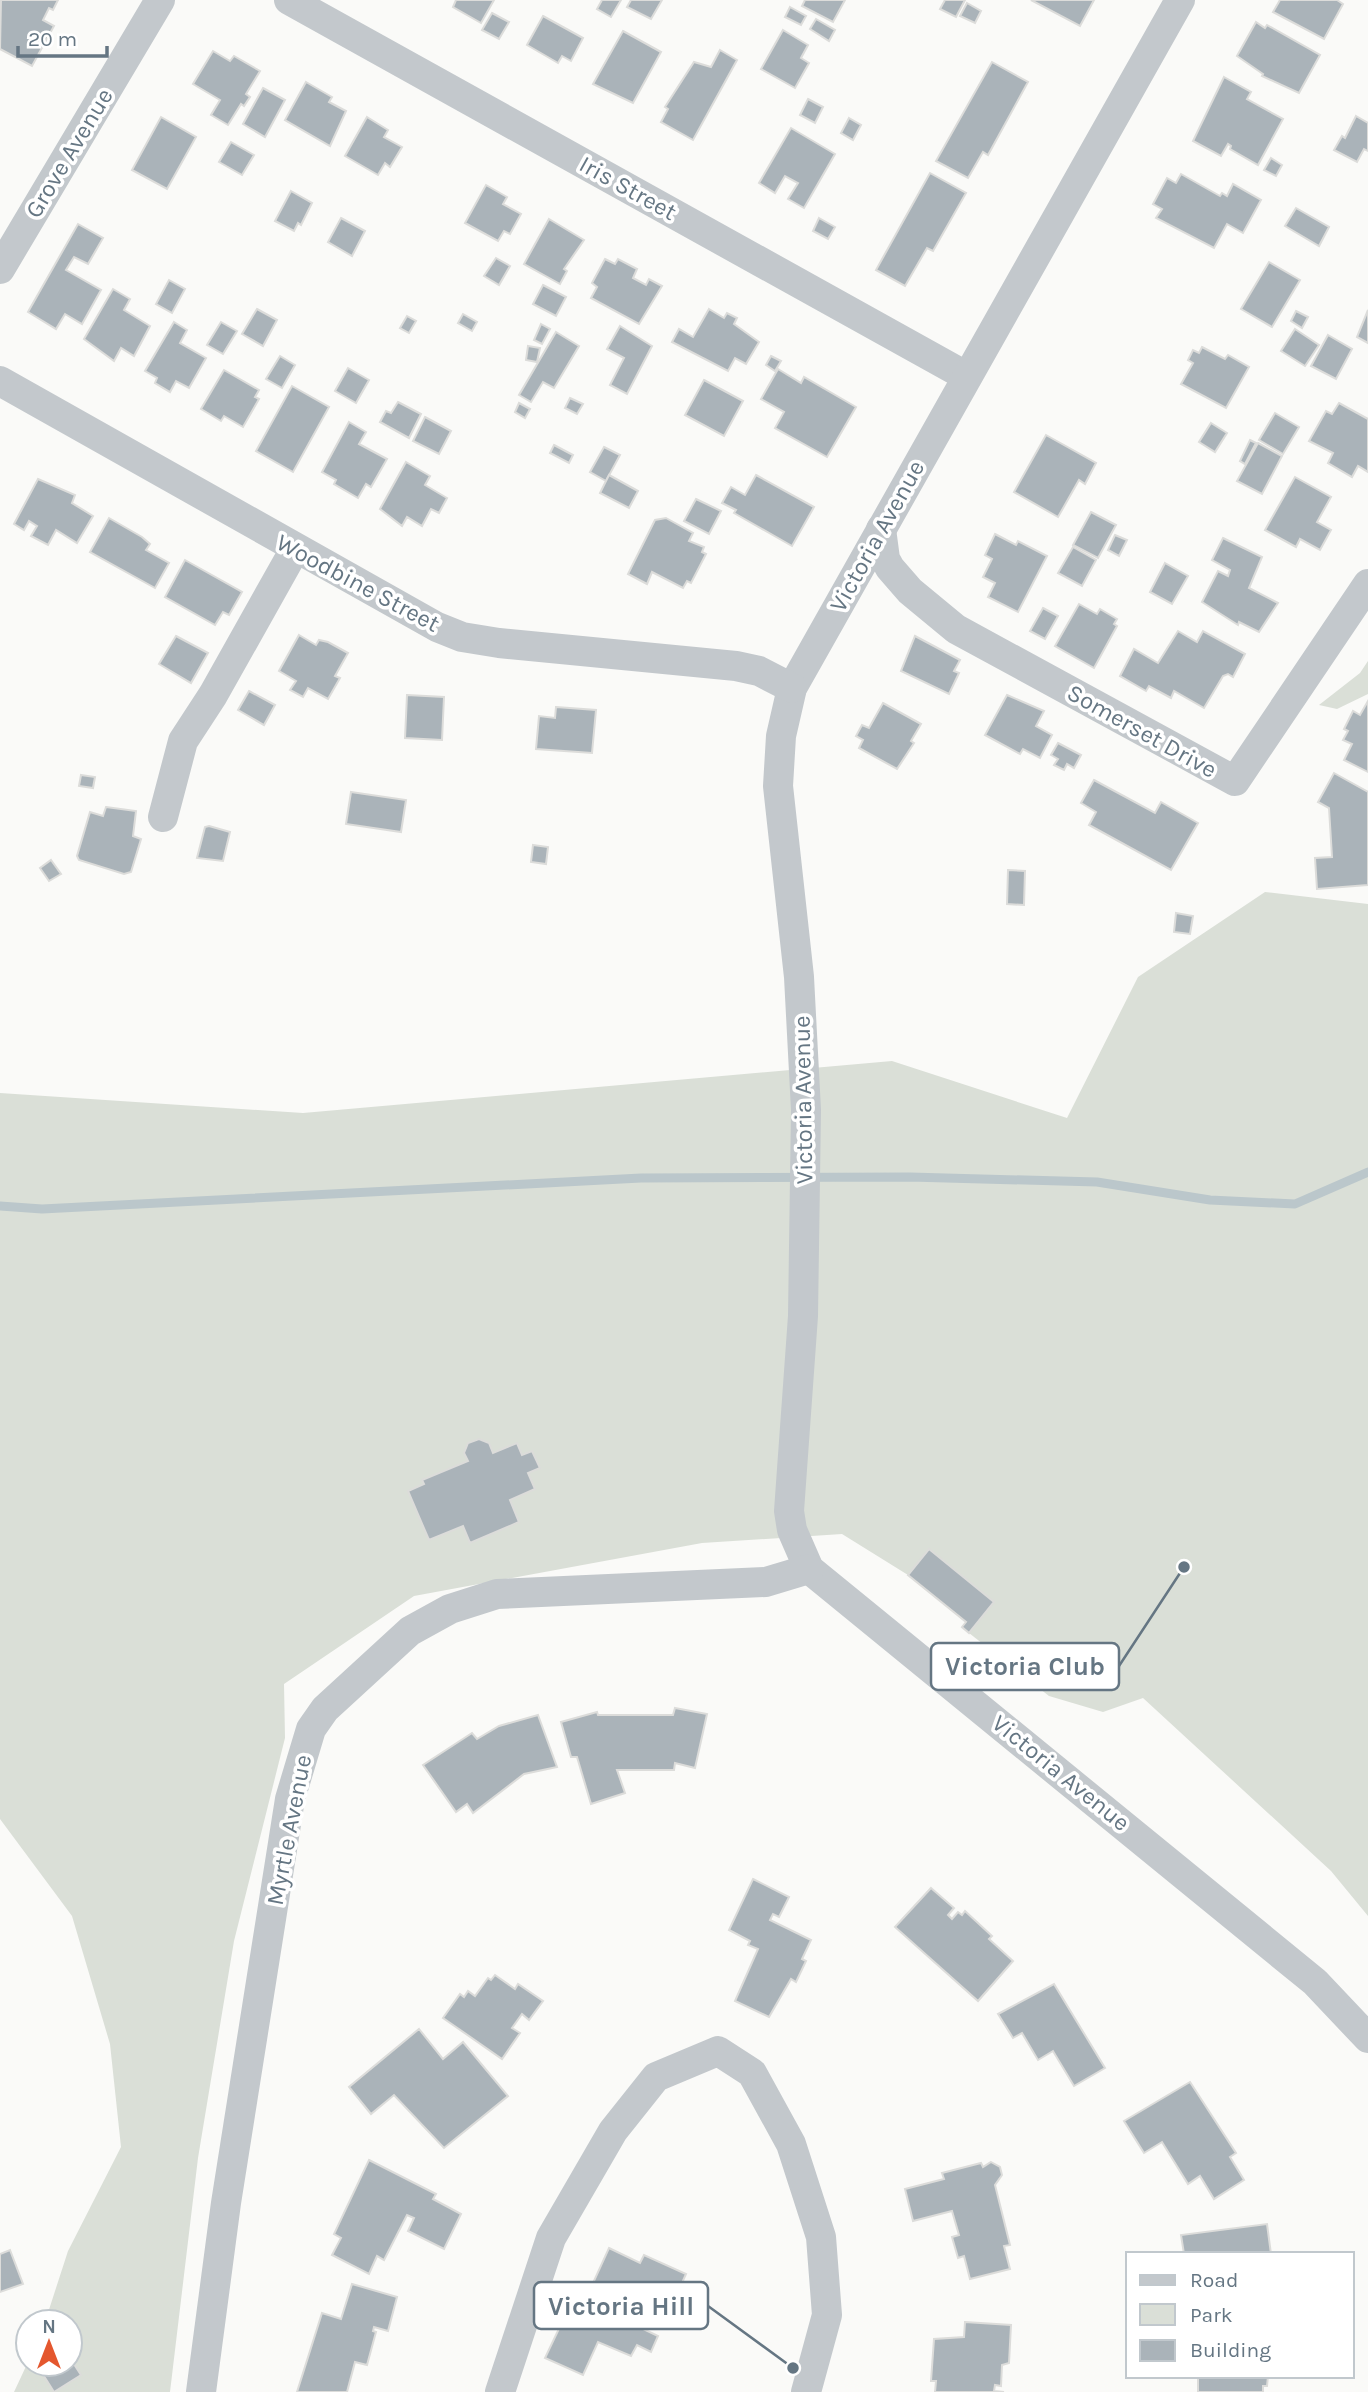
<svg xmlns="http://www.w3.org/2000/svg" width="1368" height="2392" font-family="Karla,sans-serif">
<rect width="100%" height="100%" fill="#fafaf8"/>
<!-- green -->
<g fill="#dadfd7">
<polygon points="1368,661 1368,694 1337,709 1319,705 1360,673"/>
<polygon points="1265,892 1368,904 1368,1916 1331,1871 1143,1698 1103,1712 1049,1696 969,1633 994,1602 929,1549 908,1575 842,1534 702,1543 414,1596 284,1684 285,1738 234,1941 198,2158 170,2392 14,2392 28,2362 70,2364 70,2322 45,2322 68,2251 121,2147 110,2044 72,1916 0,1819 0,1093 303,1113 892,1061 1067,1118 1138,977"/>
</g>
<g fill="none" stroke-linecap="round" stroke-linejoin="round">
<!-- stream -->
<polyline stroke="#bbc7cb" stroke-width="9" points="0,1206 42,1209 641,1178 910,1177 1097,1182 1210,1200 1295,1204 1368,1172"/>
</g>
<!-- building -->
<g fill="#aab3b9" stroke="#dcdcda" stroke-width="2">
<polygon points="1,0 58,0 53,10 49,8 43,20 54,26 32,66 0,49"/>
<polygon points="456,0 494,0 481,23 453,7"/>
<polygon points="602,0 621,0 611,17 597,9"/>
<polygon points="631,0 662,0 651,19 627,7"/>
<polygon points="805,0 845,0 833,22 802,6"/>
<polygon points="945,0 965,0 956,17 940,9"/>
<polygon points="1031,0 1094,0 1080,26"/>
<polygon points="1280,0 1337,0 1343,4 1324,39 1273,12"/>
<polygon points="967,3 981,11 975,23 960,16"/>
<polygon points="790,7 806,16 801,25 785,17"/>
<polygon points="492,13 509,22 499,39 482,30"/>
<polygon points="543,16 583,38 571,61 562,56 558,63 527,45"/>
<polygon points="816,19 835,30 829,41 810,29"/>
<polygon points="1256,22 1265,28 1267,25 1320,55 1299,93 1262,76 1263,74 1237,56"/>
<polygon points="783,30 808,45 801,58 809,63 795,88 761,69"/>
<polygon points="623,31 661,52 633,103 593,84"/>
<polygon points="720,50 737,60 693,140 661,122 668,109 665,107 694,62 711,67"/>
<polygon points="213,51 230,61 234,56 260,71 246,94 250,97 244,106 241,104 228,125 211,115 220,100 193,84"/>
<polygon points="992,62 1028,82 988,155 983,152 968,178 936,161"/>
<polygon points="1224,77 1251,92 1247,99 1283,119 1258,165 1230,149 1231,146 1228,144 1221,156 1193,141"/>
<polygon points="306,82 332,97 329,102 346,111 330,146 285,120"/>
<polygon points="263,88 285,100 265,137 243,124"/>
<polygon points="808,99 823,107 815,123 800,115"/>
<polygon points="1356,116 1368,123 1368,151 1364,149 1357,162 1334,150 1342,136 1345,138"/>
<polygon points="161,117 196,137 167,189 132,170"/>
<polygon points="367,117 388,130 384,137 402,147 390,167 385,163 378,175 345,156"/>
<polygon points="849,118 861,125 853,140 841,133"/>
<polygon points="791,128 835,154 804,208 788,199 798,183 785,176 775,193 759,183"/>
<polygon points="231,142 254,155 242,175 219,162"/>
<polygon points="1271,158 1282,165 1276,176 1264,170"/>
<polygon points="930,173 966,193 933,251 927,248 905,286 876,270"/>
<polygon points="1181,174 1220,196 1222,193 1227,196 1233,184 1261,200 1243,233 1227,224 1214,248 1156,218 1162,209 1153,204 1167,178 1176,183"/>
<polygon points="486,185 507,197 503,204 521,214 510,234 504,231 498,241 465,223"/>
<polygon points="291,191 312,203 301,225 298,223 294,231 275,221"/>
<polygon points="1296,208 1329,227 1319,246 1285,226"/>
<polygon points="341,218 365,231 352,256 328,242"/>
<polygon points="819,218 835,227 828,239 813,231"/>
<polygon points="549,219 584,240 564,269 567,271 560,284 524,264"/>
<polygon points="78,224 103,238 88,264 74,257 66,270 101,290 82,324 65,314 56,329 28,312"/>
<polygon points="496,258 510,266 499,285 484,276"/>
<polygon points="605,259 615,264 618,259 637,269 633,278 646,285 649,279 662,286 639,324 591,298 597,287 592,283"/>
<polygon points="1269,262 1300,280 1272,327 1241,309"/>
<polygon points="169,280 185,289 172,313 156,304"/>
<polygon points="543,285 566,297 556,316 533,304"/>
<polygon points="113,289 130,299 124,310 150,326 134,356 121,348 114,361 84,339"/>
<polygon points="257,309 277,320 263,346 242,334"/>
<polygon points="709,309 724,318 727,313 737,318 734,324 759,342 746,364 735,358 728,371 672,342 679,329 693,337"/>
<polygon points="1368,310 1368,343 1357,337"/>
<polygon points="1296,311 1308,317 1302,328 1291,321"/>
<polygon points="463,314 477,322 472,331 458,323"/>
<polygon points="407,316 416,321 409,333 400,328"/>
<polygon points="174,322 187,330 180,343 206,358 189,388 176,381 170,392 155,383 157,378 145,371"/>
<polygon points="221,322 237,331 223,354 207,345"/>
<polygon points="541,324 550,329 542,344 534,340"/>
<polygon points="620,326 652,346 627,394 610,385 624,358 607,349"/>
<polygon points="1295,329 1319,345 1305,366 1281,351"/>
<polygon points="556,332 579,346 554,388 543,382 531,402 519,395"/>
<polygon points="1328,335 1352,349 1336,379 1311,366"/>
<polygon points="528,346 540,348 537,362 526,360"/>
<polygon points="1202,347 1225,359 1228,355 1249,367 1226,408 1181,384 1193,363 1188,360 1193,350 1199,353"/>
<polygon points="280,356 295,365 282,388 266,379"/>
<polygon points="771,356 781,361 775,371 766,365"/>
<polygon points="348,368 369,380 356,403 335,391"/>
<polygon points="778,369 801,383 804,377 856,407 827,457 775,428 784,412 761,399"/>
<polygon points="224,370 259,390 255,397 259,399 243,427 224,416 221,421 201,409"/>
<polygon points="704,380 743,401 724,436 685,415"/>
<polygon points="292,386 329,407 293,472 256,451"/>
<polygon points="570,398 583,404 577,414 565,408"/>
<polygon points="398,402 421,414 409,438 380,422 386,411 391,413"/>
<polygon points="519,403 530,409 525,418 515,412"/>
<polygon points="1339,403 1368,419 1368,472 1358,466 1352,477 1328,463 1333,453 1309,441 1326,411 1332,414"/>
<polygon points="1275,413 1299,427 1283,454 1259,440"/>
<polygon points="425,417 451,431 439,454 413,441"/>
<polygon points="349,422 366,432 359,444 387,459 371,487 366,484 358,498 334,484 336,480 322,472"/>
<polygon points="1211,423 1227,433 1215,452 1199,442"/>
<polygon points="1046,435 1096,463 1085,484 1079,480 1058,517 1014,492"/>
<polygon points="1250,440 1256,443 1245,464 1240,461"/>
<polygon points="1258,443 1282,456 1262,494 1237,481"/>
<polygon points="554,445 573,455 569,463 550,453"/>
<polygon points="604,447 620,455 606,481 590,472"/>
<polygon points="406,462 430,476 425,485 447,498 439,513 431,509 422,526 407,517 402,526 380,509"/>
<polygon points="609,475 638,491 629,508 600,493"/>
<polygon points="756,475 814,507 792,546 734,513 736,510 722,503 731,487 745,495"/>
<polygon points="1295,477 1331,497 1317,522 1331,530 1320,550 1300,539 1296,547 1265,530"/>
<polygon points="38,479 75,495 72,503 93,516 77,543 56,530 48,545 31,536 37,526 29,521 24,530 14,524"/>
<polygon points="696,499 721,511 709,534 684,521"/>
<polygon points="1091,512 1116,525 1098,558 1073,545"/>
<polygon points="109,518 142,537 150,544 146,550 169,563 155,588 90,552"/>
<polygon points="666,518 693,533 689,541 704,547 702,552 706,554 691,583 687,581 683,588 652,572 647,584 628,574 655,520"/>
<polygon points="995,534 1016,545 1018,541 1047,556 1018,612 988,597 995,583 983,577 992,559 985,555"/>
<polygon points="1115,535 1127,540 1119,556 1108,550"/>
<polygon points="1223,538 1262,557 1249,588 1278,603 1259,632 1239,622 1238,625 1202,602 1218,571 1228,576 1230,570 1212,560"/>
<polygon points="1073,547 1096,560 1082,586 1058,573"/>
<polygon points="185,560 242,592 229,615 223,612 215,625 165,597"/>
<polygon points="1165,563 1188,576 1172,604 1150,592"/>
<polygon points="1079,604 1097,614 1100,609 1117,619 1114,624 1117,626 1094,668 1055,646"/>
<polygon points="1043,608 1058,616 1045,639 1030,631"/>
<polygon points="1178,631 1197,642 1203,631 1245,654 1233,677 1228,674 1223,676 1204,708 1174,691 1171,698 1149,686 1146,691 1120,676 1134,649 1158,663"/>
<polygon points="299,635 316,645 319,640 328,642 348,653 335,676 340,678 328,699 308,688 303,697 290,690 296,681 279,671"/>
<polygon points="176,636 208,653 191,683 159,664"/>
<polygon points="915,636 960,660 954,671 959,673 949,694 901,671"/>
<polygon points="249,691 275,705 264,725 238,710"/>
<polygon points="407,695 444,697 442,740 405,738"/>
<polygon points="1007,695 1044,711 1036,726 1052,735 1040,758 1023,749 1020,754 985,735"/>
<polygon points="1368,701 1368,772 1344,760 1352,744 1343,740 1348,731 1344,729 1353,711 1360,715"/>
<polygon points="883,703 921,724 911,741 914,743 897,769 859,748 863,740 856,736 862,725 869,728"/>
<polygon points="556,707 596,710 592,753 536,749 539,716 555,718"/>
<polygon points="1058,743 1081,755 1074,768 1067,764 1064,770 1054,765 1058,759 1051,755"/>
<polygon points="1334,773 1368,792 1368,885 1317,889 1315,858 1332,857 1329,808 1318,802"/>
<polygon points="81,775 95,777 93,788 79,786"/>
<polygon points="1094,780 1155,813 1161,802 1198,823 1171,870 1089,825 1096,812 1081,803"/>
<polygon points="351,792 406,800 401,832 346,824"/>
<polygon points="106,807 136,811 133,836 141,839 131,872 124,874 79,860 77,856 90,812 103,816"/>
<polygon points="209,826 230,832 223,861 197,858 205,827"/>
<polygon points="533,845 548,847 546,864 531,862"/>
<polygon points="51,860 61,874 49,881 40,868"/>
<polygon points="1008,870 1025,871 1024,905 1007,904"/>
<polygon points="1176,913 1193,916 1190,934 1174,932"/>
<polygon points="479,1439 489,1443 493,1453 517,1443 522,1455 532,1451 540,1468 528,1473 535,1489 510,1500 519,1522 470,1543 463,1526 429,1540 408,1491 424,1484 422,1480 468,1461 464,1453 468,1443"/>
<polygon points="929,1549 994,1602 969,1633 962,1627 966,1622 908,1575"/>
<polygon points="675,1708 707,1714 695,1768 675,1763 674,1770 617,1770 625,1793 591,1804 577,1757 571,1757 561,1722 597,1712 598,1715 673,1715"/>
<polygon points="538,1715 557,1767 524,1774 473,1813 467,1804 456,1812 423,1765 472,1733 477,1739 499,1726"/>
<polygon points="753,1879 789,1897 779,1917 773,1914 770,1920 811,1940 802,1959 806,1961 796,1982 791,1979 769,2017 735,2001 758,1949 748,1945 750,1941 729,1930"/>
<polygon points="931,1888 954,1908 948,1915 952,1919 958,1912 962,1915 965,1911 992,1936 989,1939 1013,1961 978,2001 895,1927"/>
<polygon points="495,1975 515,1989 518,1984 543,2001 529,2020 522,2014 512,2028 520,2033 502,2059 443,2018 460,1994 464,1997 468,1991 475,1996 488,1978 491,1980"/>
<polygon points="1054,1984 1105,2068 1074,2086 1053,2051 1038,2060 1022,2033 1013,2038 998,2014"/>
<polygon points="419,2029 443,2059 463,2042 508,2096 444,2148 394,2095 371,2114 349,2087"/>
<polygon points="1190,2082 1236,2153 1230,2157 1244,2180 1214,2199 1200,2176 1188,2184 1162,2142 1144,2153 1124,2121"/>
<polygon points="369,2160 436,2194 433,2199 461,2214 444,2249 408,2231 414,2218 407,2215 384,2260 377,2256 369,2274 332,2255 341,2238 334,2234"/>
<polygon points="991,2162 1000,2167 1002,2175 995,2185 1010,2245 1004,2246 1010,2269 970,2279 964,2256 958,2258 952,2237 959,2235 952,2211 913,2221 905,2189 944,2179 942,2173 981,2163 983,2167"/>
<polygon points="1267,2224 1271,2254 1184,2254 1181,2235"/>
<polygon points="609,2248 640,2263 644,2255 686,2274 673,2303 653,2294 637,2326 658,2336 651,2352 637,2345 631,2356 598,2342 583,2375 545,2358 565,2316 572,2319 579,2303 583,2305"/>
<polygon points="10,2250 23,2284 0,2292 0,2254"/>
<polygon points="352,2284 397,2297 388,2331 374,2327 373,2331 376,2332 367,2365 355,2362 347,2392 297,2392 322,2313 341,2319"/>
<polygon points="965,2322 1011,2325 1009,2363 1002,2365 1001,2386 995,2385 994,2391 1004,2392 935,2392 936,2381 931,2381 934,2339 964,2337"/>
<polygon points="70,2358 81,2375 54,2392 37,2365 70,2364"/>
<polygon points="1198,2376 1268,2376 1267,2386 1263,2386 1263,2392 1198,2392"/>
</g>
<g fill="none" stroke-linecap="round" stroke-linejoin="round">
<!-- minor -->
<g stroke="#c3c8cc" stroke-width="30">
<polyline points="289,0 966,376"/>
<polyline points="1180,0 792,688 781,736 778,786 799,977 806,1110 803,1316 789,1511 792,1530 809,1569 1315,1982 1368,2038"/>
<polyline points="0,269 160,0"/>
<polyline points="0,381 437,627 462,637 499,643 736,666 759,671 792,688"/>
<polyline points="881,529 885,559 890,568 910,591 956,629 1235,781 1368,584"/>
<polyline points="163,817 183,741 213,695 295,549"/>
<polyline points="201,2392 226,2203 290,1799 311,1729 325,1709 410,1631 450,1609 497,1594 766,1582 809,1569"/>
<polyline points="500,2392 551,2238 613,2131 656,2077 718,2051 752,2073 791,2144 821,2237 827,2315 806,2392"/>
</g>
</g>
<g text-anchor="middle" dominant-baseline="central" stroke-width="7" stroke-linejoin="round" paint-order="stroke">
<!-- street labels -->
<g font-size="24" fill="#657683" stroke="#fff">
<text transform="translate(69 153) rotate(-59)">Grove Avenue</text>
<text transform="translate(628 188) rotate(29)">Iris Street</text>
<text transform="translate(877 536) rotate(-61)">Victoria Avenue</text>
<text transform="translate(358 583) rotate(28)">Woodbine Street</text>
<text transform="translate(1142 731) rotate(29)">Somerset Drive</text>
<text transform="translate(803 1100) rotate(-91)">Victoria Avenue</text>
<text transform="translate(1061 1773) rotate(39)">Victoria Avenue</text>
<text transform="translate(289 1830) rotate(-79)">Myrtle Avenue</text>
</g>
</g>
<!-- callouts -->
<path fill="none" stroke="#657683" stroke-width="2.5" d="M1184 1567L1119 1666M793 2368L708 2306"/>
<g fill="#657683" stroke="#fff" stroke-width="2.5">
<circle cx="1184" cy="1567" r="7"/>
<circle cx="793" cy="2368" r="7"/>
</g>
<g fill="#fff" stroke="#657683" stroke-width="2.5">
<rect x="931" y="1643" width="188" height="47" rx="7"/>
<rect x="534" y="2282" width="174" height="47" rx="7"/>
</g>
<g font-size="26" text-anchor="middle" font-weight="bold" fill="#657683">
<text x="1025" y="1675">Victoria Club</text>
<text x="621" y="2315">Victoria Hill</text>
</g>
<!-- legend -->
<rect x="1126" y="2252" width="228" height="126" fill="#ffffff" stroke="#c1c8cd" stroke-width="2"/>
<rect x="1140" y="2275" width="35" height="10" fill="#c3c8cc" stroke="#c1c8cd" stroke-width="2"/>
<text x="1190" y="2287" font-size="21" fill="#657683">Road</text>
<rect x="1140" y="2304" width="35" height="21" fill="#dadfd7" stroke="#c1c8cd" stroke-width="2"/>
<text x="1190" y="2322" font-size="21" fill="#657683">Park</text>
<rect x="1140" y="2340" width="35" height="21" fill="#aab3b9" stroke="#c1c8cd" stroke-width="2"/>
<text x="1190" y="2357" font-size="21" fill="#657683">Building</text>
<!-- north arrow -->
<g transform="translate(49 2343)"><circle r="33" fill="#ffffff" stroke="#c1c8cd" stroke-width="2"/>
<path d="M0-5L12 26L0 18L-12 26Z" fill="#e4572e"/>
<text y="-10" font-size="19" font-weight="bold" text-anchor="middle" fill="#657683">N</text>
</g>
<!-- scale -->
<path d="M18 46v10h89v-10" fill="none" stroke="#657683" stroke-width="3.5"/>
<text x="28" y="46" font-size="21" fill="#657683" stroke="#ffffff" stroke-width="5" paint-order="stroke">20 m</text>
</svg>
